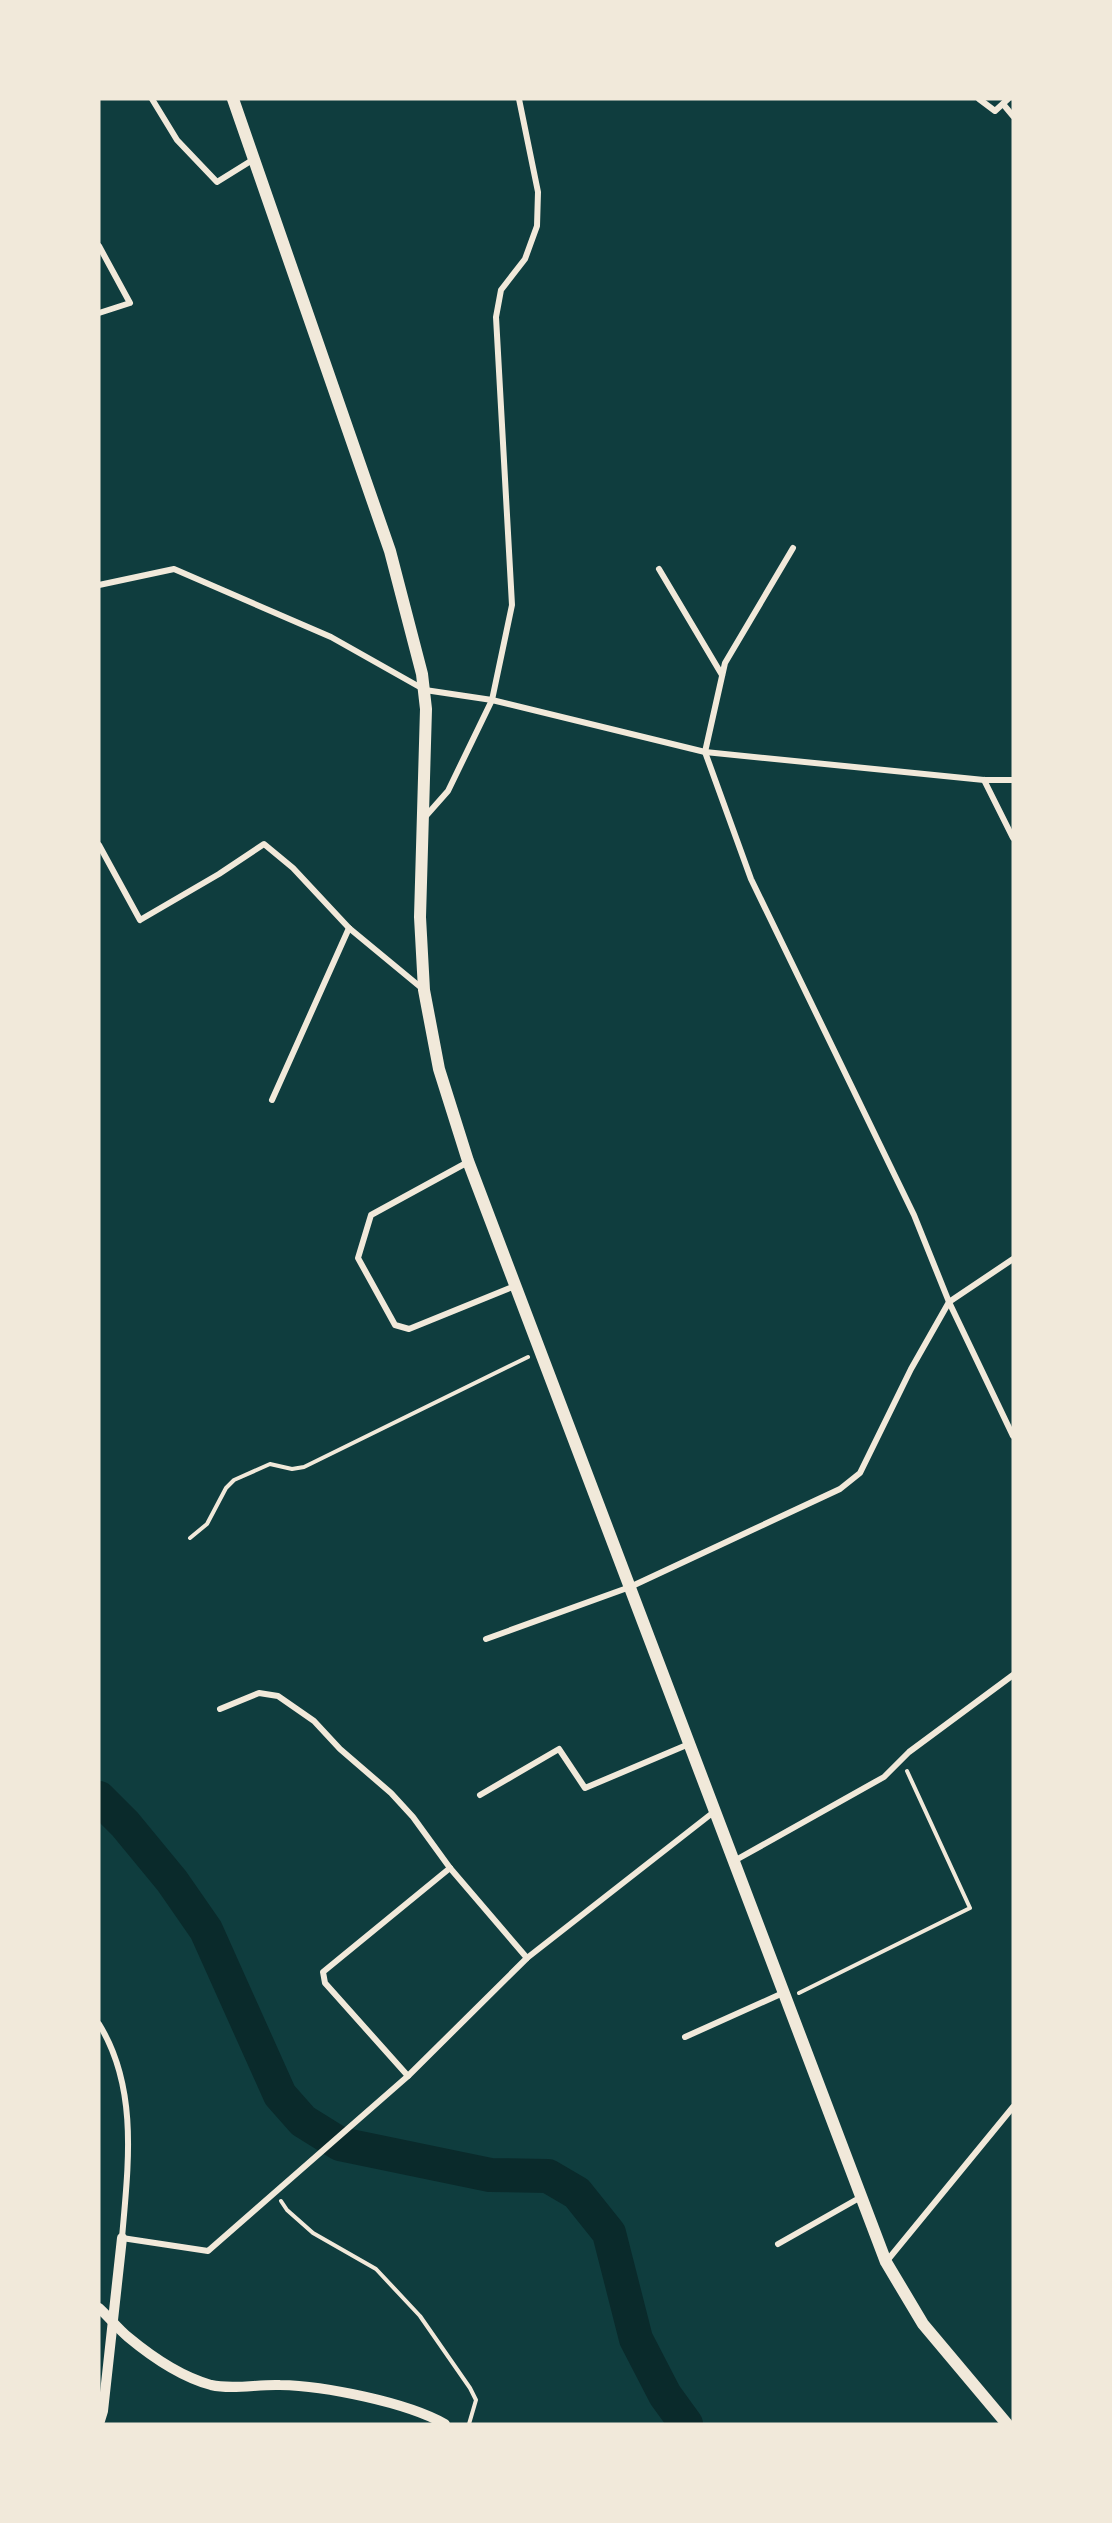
<svg xmlns="http://www.w3.org/2000/svg" width="1112" height="2523" font-family="Karla,sans-serif">
<rect width="100%" height="100%" fill="#0f3d3e"/>
<g fill="none" stroke-linecap="round" stroke-linejoin="round">
<!-- river -->
<polyline stroke="#0a2a2b" stroke-width="34" points="99,1798 125,1824 172,1881 206,1930 280,2095 303,2121 340,2144 490,2175 548,2176 577,2193 609,2233 636,2339 665,2395 686,2424"/>
<!-- path -->
<g stroke="#f1e9da" stroke-width="4">
<polyline points="190,1538 207,1524 226,1488 234,1480 270,1464 292,1469 304,1467 528,1357"/>
<polyline points="799,1993 970,1908 907,1771"/>
<polyline points="281,2201 287,2210 313,2233 376,2269 420,2316 470,2388 476,2400 469,2424"/>
</g>
<!-- minor -->
<g stroke="#f1e9da" stroke-width="6">
<polyline points="152,99 177,140 217,182 254,159"/>
<polyline points="979,99 995,111 1008,99"/>
<polyline points="1003,104 1013,116"/>
<polyline points="99,246 130,303 99,313"/>
<polyline points="793,548 725,663 705,752 751,879 914,1215 949,1302 1013,1436"/>
<polyline points="659,569 722,675"/>
<polyline points="99,585 174,569 331,637 425,690 492,700 705,752 984,780 1013,780"/>
<polyline points="984,780 1013,838"/>
<polyline points="425,817 448,791 492,700 512,605 496,317 501,290 525,259 537,226 538,192 519,99"/>
<polyline points="99,845 140,920 219,874 264,844 293,868 349,928 424,990"/>
<polyline points="272,1100 349,928"/>
<polyline points="468,1162 371,1215 358,1258 395,1325 409,1329 515,1286"/>
<polyline points="486,1639 630,1587 840,1489 860,1473 911,1369 949,1302 1013,1259"/>
<polyline points="220,1709 259,1693 278,1696 314,1721 340,1749 391,1793 413,1817 450,1868 527,1958"/>
<polyline points="480,1795 559,1749 585,1788 689,1744"/>
<polyline points="734,1861 884,1777 909,1752 1013,1675"/>
<path d="M99 2024C139 2089 128 2166 122 2238L208 2251 408 2076 527 1958 715 1811"/>
<polyline points="685,2037 783,1993"/>
<polyline points="408,2076 325,1983 323,1972 450,1868"/>
<polyline points="778,2244 861,2197"/>
<polyline points="886,2262 1013,2107"/>
</g>
<!-- tertiary -->
<g stroke="#f1e9da" stroke-width="10">
<path d="M99 2308C109 2317 118 2329 128 2337 152 2357 182 2377 211 2385 233 2390 258 2384 280 2385 325 2386 406 2402 445 2424"/>
<polyline points="99,2424 103,2411 122,2238"/>
</g>
<!-- secondary -->
<polyline stroke="#f1e9da" stroke-width="12" points="233,99 390,551 422,674 426,709 420,917 424,990 439,1069 468,1161 886,2262 923,2324 1007,2424"/>
</g>
<!-- border -->
<rect width="1112" height="2523" fill="none" stroke="#f1e9da" stroke-width="201"/>
</svg>
